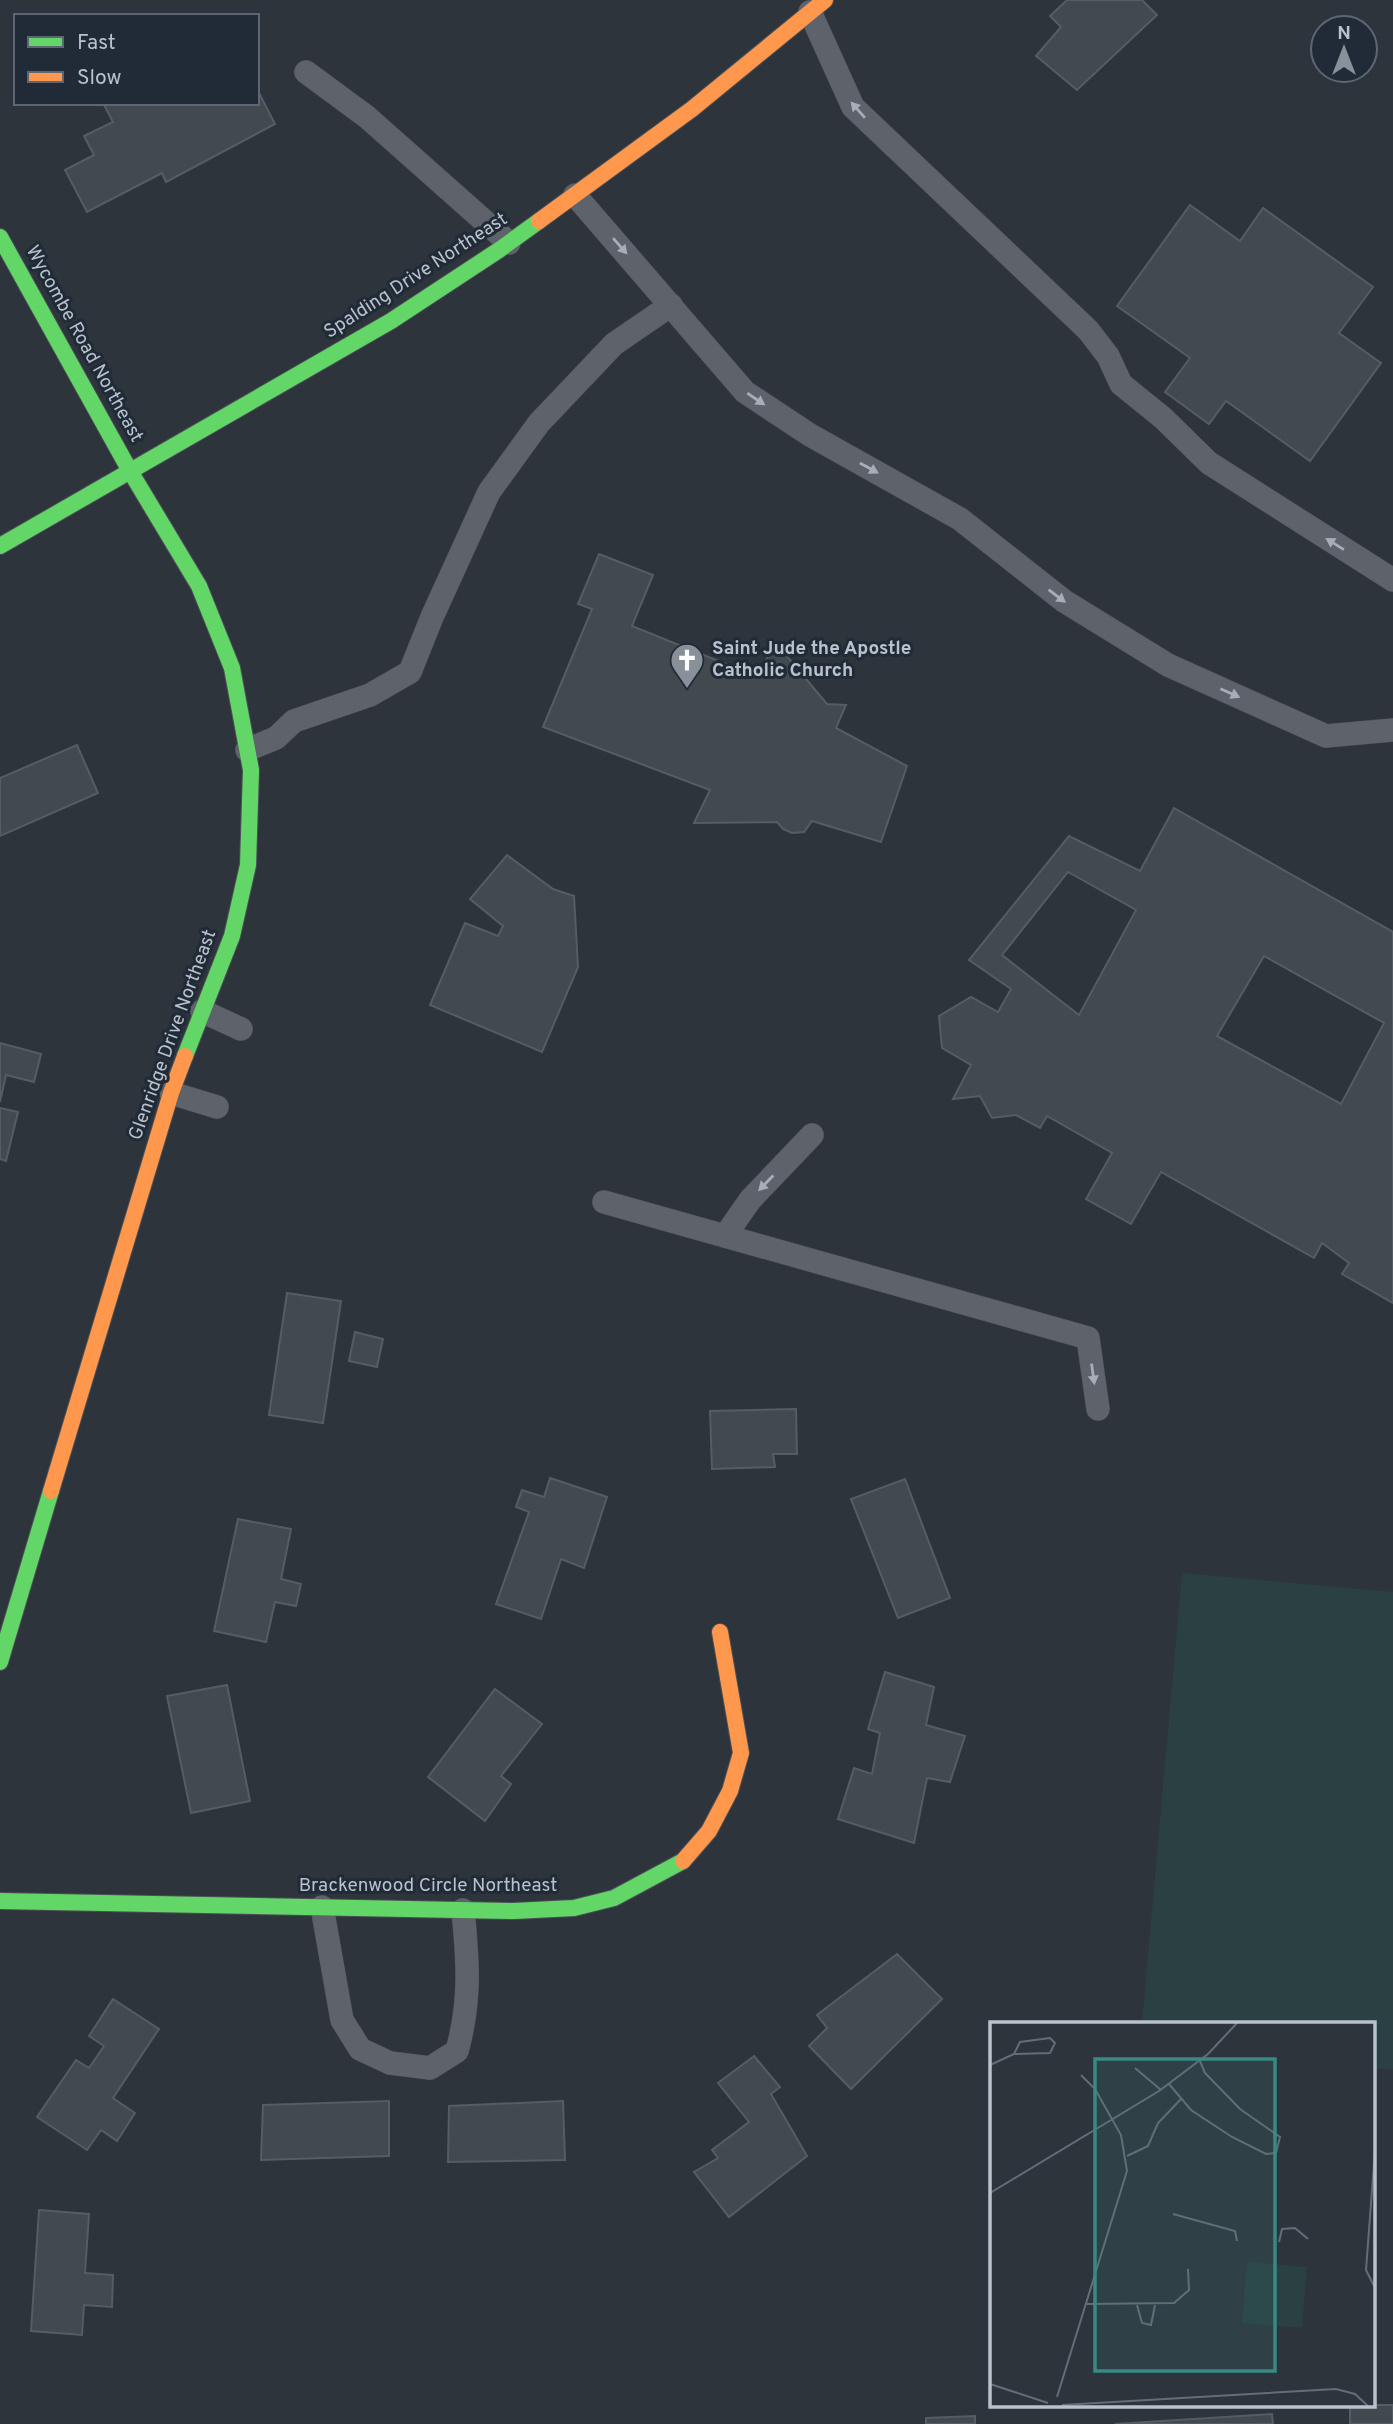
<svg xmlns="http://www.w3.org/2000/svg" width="1393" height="2424" font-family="Overpass,sans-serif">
<rect width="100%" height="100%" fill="#2d343c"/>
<!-- green -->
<polygon fill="#2a4042" points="1182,1573 1393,1592 1393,2070 1374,2068 1374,2023 1142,2023"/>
<!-- building -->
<g fill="#42494f" stroke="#565c63" stroke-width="2" fill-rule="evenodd">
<polygon points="1067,0 1142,0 1157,15 1077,90 1036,56 1061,27 1050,16"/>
<polygon points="257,89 275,124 166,182 162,173 87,212 65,170 94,155 84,136 113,122 103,103 257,103"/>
<polygon points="1190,205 1240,241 1263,208 1373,287 1339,333 1381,363 1310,461 1226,401 1209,424 1165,392 1190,358 1117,306"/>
<polygon points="599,554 653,575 632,626 758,677 775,642 827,704 846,705 836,728 907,766 881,842 812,821 804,832 792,833 783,829 777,822 694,823 710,790 543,727 592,609 578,604"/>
<polygon points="77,745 98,793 0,836 0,778"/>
<path d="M1174 808 1393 932V1303L1342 1274 1349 1263 1322 1243 1314 1258 1161 1172 1131 1224 1086 1199 1112 1153 1047 1116 1040 1128 1016 1115 992 1118 980 1096 953 1099 971 1065 942 1048 939 1016 971 997 998 1012 1011 989 969 960 1069 836 1140 871ZM1068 872 1136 910 1079 1015 1002 955ZM1264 956 1384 1023 1341 1104 1217 1036Z"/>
<polygon points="507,855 553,889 574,896 578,967 542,1052 430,1005 465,923 498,936 503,926 470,899"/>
<polygon points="0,1043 41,1054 34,1082 6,1075 0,1102"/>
<polygon points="0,1108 18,1112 6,1161 0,1159"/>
<polygon points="287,1293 341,1301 323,1423 269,1415"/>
<polygon points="355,1332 383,1339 377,1367 349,1361"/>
<polygon points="796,1409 797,1454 773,1454 775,1467 712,1469 710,1411"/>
<polygon points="550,1478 607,1497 584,1568 561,1559 541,1619 496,1604 529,1512 516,1507 522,1490 544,1497"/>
<polygon points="905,1479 950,1598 898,1618 851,1499"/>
<polygon points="238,1519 291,1529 281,1579 301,1584 296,1606 275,1602 266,1642 214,1631"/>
<polygon points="885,1672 934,1687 926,1725 965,1736 950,1782 927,1778 914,1843 838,1819 854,1768 872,1774 880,1733 868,1729"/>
<polygon points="227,1685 250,1801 191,1813 167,1696"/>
<polygon points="495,1689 542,1724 501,1776 511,1784 485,1821 428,1777"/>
<polygon points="897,1954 942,1999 851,2089 809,2046 827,2028 817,2015"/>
<polygon points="113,1999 159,2029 113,2098 135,2113 117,2141 101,2130 87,2150 37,2117 76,2060 89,2068 104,2046 89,2036"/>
<polygon points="754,2056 780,2087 771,2094 807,2156 729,2217 694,2172 718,2158 712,2150 749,2122 718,2083"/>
<polygon points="389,2101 389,2156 261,2160 263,2105"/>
<polygon points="563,2101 565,2160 448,2162 449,2106"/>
<polygon points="39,2210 89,2214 85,2273 113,2275 112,2307 84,2305 82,2335 31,2331"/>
<rect x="1350" y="2405" width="43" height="19"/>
<polygon points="1272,2414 1273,2424 1115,2424"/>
<polygon points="975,2416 975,2424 926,2424 926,2418"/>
</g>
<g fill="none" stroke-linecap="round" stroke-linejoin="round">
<defs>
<g id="lane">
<polyline points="810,12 853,107 1088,330 1108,356 1121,384 1163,418 1209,463 1393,580"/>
<polyline points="306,72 367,117 509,243"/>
<polyline points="575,195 745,392 810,435 960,519 1064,601 1168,665 1326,736 1393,730"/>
<polyline points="247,750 276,738 294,721 370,695 410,672 432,617 489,492 539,423 614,344 671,305"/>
<polyline points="202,1011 241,1029"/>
<polyline points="171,1093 217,1107"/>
<polyline points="604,1202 1088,1338 1098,1409"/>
<polyline points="725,1236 750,1200 812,1135"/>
<path d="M322 1907 342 2020 360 2049 390 2063 430 2068 457 2051C471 2000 468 1962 463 1910"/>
</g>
<g id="fast">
<polyline points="0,237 130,471 199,586 232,668 251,770 248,865 232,936 185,1056"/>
<polyline points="0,546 391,321 499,250 539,221"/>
<polyline points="0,1662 51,1491"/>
<polyline points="0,1901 514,1911 574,1908 614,1898 683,1861"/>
</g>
<g id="slow">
<polyline points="539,221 692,109 825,0"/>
<polyline points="51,1491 171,1093 185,1056"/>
<polyline points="683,1861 709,1831 730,1791 741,1753 720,1632"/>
</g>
</defs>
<!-- lane casing -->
<use href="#lane" stroke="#4c5056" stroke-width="24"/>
<!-- fast casing -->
<use href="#fast" stroke="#4c5056" stroke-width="18"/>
<!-- slow casing -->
<use href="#slow" stroke="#4c5056" stroke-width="18"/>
<!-- lane -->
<use href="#lane" stroke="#5e626a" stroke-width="23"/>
<!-- fast -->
<use href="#fast" stroke="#63d668" stroke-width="16"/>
<!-- slow -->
<use href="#slow" stroke="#ff974d" stroke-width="16"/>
</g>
<!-- one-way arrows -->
<defs><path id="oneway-solid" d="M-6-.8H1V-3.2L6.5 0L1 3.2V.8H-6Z" transform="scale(1.75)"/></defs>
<g fill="#a7aeb8">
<use href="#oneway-solid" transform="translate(858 110) rotate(-131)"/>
<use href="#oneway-solid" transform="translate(620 246) rotate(49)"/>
<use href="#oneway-solid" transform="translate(756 399) rotate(34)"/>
<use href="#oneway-solid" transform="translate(869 468) rotate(29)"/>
<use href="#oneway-solid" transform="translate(1335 544) rotate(-148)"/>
<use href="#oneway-solid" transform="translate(1057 596) rotate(37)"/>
<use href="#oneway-solid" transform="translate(1230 693) rotate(24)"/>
<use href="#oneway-solid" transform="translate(766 1183) rotate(134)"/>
<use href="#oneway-solid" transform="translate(1093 1374) rotate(82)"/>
</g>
<!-- icons -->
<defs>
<symbol id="church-pin" viewBox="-11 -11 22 30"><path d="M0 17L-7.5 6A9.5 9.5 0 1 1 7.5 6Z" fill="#88909a" stroke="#202b37"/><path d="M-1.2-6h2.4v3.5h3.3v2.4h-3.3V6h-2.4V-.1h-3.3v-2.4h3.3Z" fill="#fff"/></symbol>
</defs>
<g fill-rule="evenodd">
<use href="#church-pin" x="668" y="641" width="38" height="52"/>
</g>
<g text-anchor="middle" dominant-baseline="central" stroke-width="6" stroke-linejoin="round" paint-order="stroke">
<!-- street labels -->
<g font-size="19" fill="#b9c1cc" stroke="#202b37">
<text transform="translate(416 276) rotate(-33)">Spalding Drive Northeast</text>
<text transform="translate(84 344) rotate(61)">Wycombe Road Northeast</text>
<text transform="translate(173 1035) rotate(-70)">Glenridge Drive Northeast</text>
<text x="428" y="1886">Brackenwood Circle Northeast</text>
</g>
<!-- poi labels -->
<g font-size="19" font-weight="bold" fill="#b9c1cc" stroke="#202b37" text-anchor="start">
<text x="712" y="649">Saint Jude the Apostle<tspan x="712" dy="22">Catholic Church</tspan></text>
</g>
</g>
<!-- overview -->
<g transform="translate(990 2022)">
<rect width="385" height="385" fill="#2d343c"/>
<path d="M257 240 317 245 312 306 252 301Z" fill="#2a4042"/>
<path fill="none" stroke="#656c76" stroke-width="2" d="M60 16 65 21 60 31 24 32 30 20ZM0 43 24 32M145 46 171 68M179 62 201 88 242 115 276 132 286 131 290 115 250 87 215 51 210 39M385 128 376 248 385 266M137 134 158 124 168 101 192 76M0 171 169 69 218 32 247 1M183 192 245 209 247 219M289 220 292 207 305 206 318 217M96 282 184 281 199 268 198 247M147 283 152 301 161 303 165 283M0 362 58 381M67 375 137 149 131 113 105 67 91 53M72 383 346 367 365 372 378 384"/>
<path fill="#3a8986" fill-opacity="0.15" stroke="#3a8986" stroke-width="3.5" d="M105 37H285V349H105Z"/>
<rect width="385" height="385" fill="none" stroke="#b9c1cc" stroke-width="3.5"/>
</g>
<!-- legend -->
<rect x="14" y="14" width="245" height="91" fill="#202b37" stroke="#5d6773" stroke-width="2"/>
<rect x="28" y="37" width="35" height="10" fill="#63d668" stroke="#5d6773" stroke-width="2"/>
<text x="77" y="49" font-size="21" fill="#b9c1cc">Fast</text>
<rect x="28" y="72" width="35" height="10" fill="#ff974d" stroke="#5d6773" stroke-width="2"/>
<text x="77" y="84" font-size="21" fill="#b9c1cc">Slow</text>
<!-- north arrow -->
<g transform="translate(1344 49)"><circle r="33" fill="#202b37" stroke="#5d6773" stroke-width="2"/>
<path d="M0-5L12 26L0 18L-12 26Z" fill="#88909a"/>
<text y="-10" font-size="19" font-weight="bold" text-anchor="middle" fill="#b9c1cc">N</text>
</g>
</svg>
